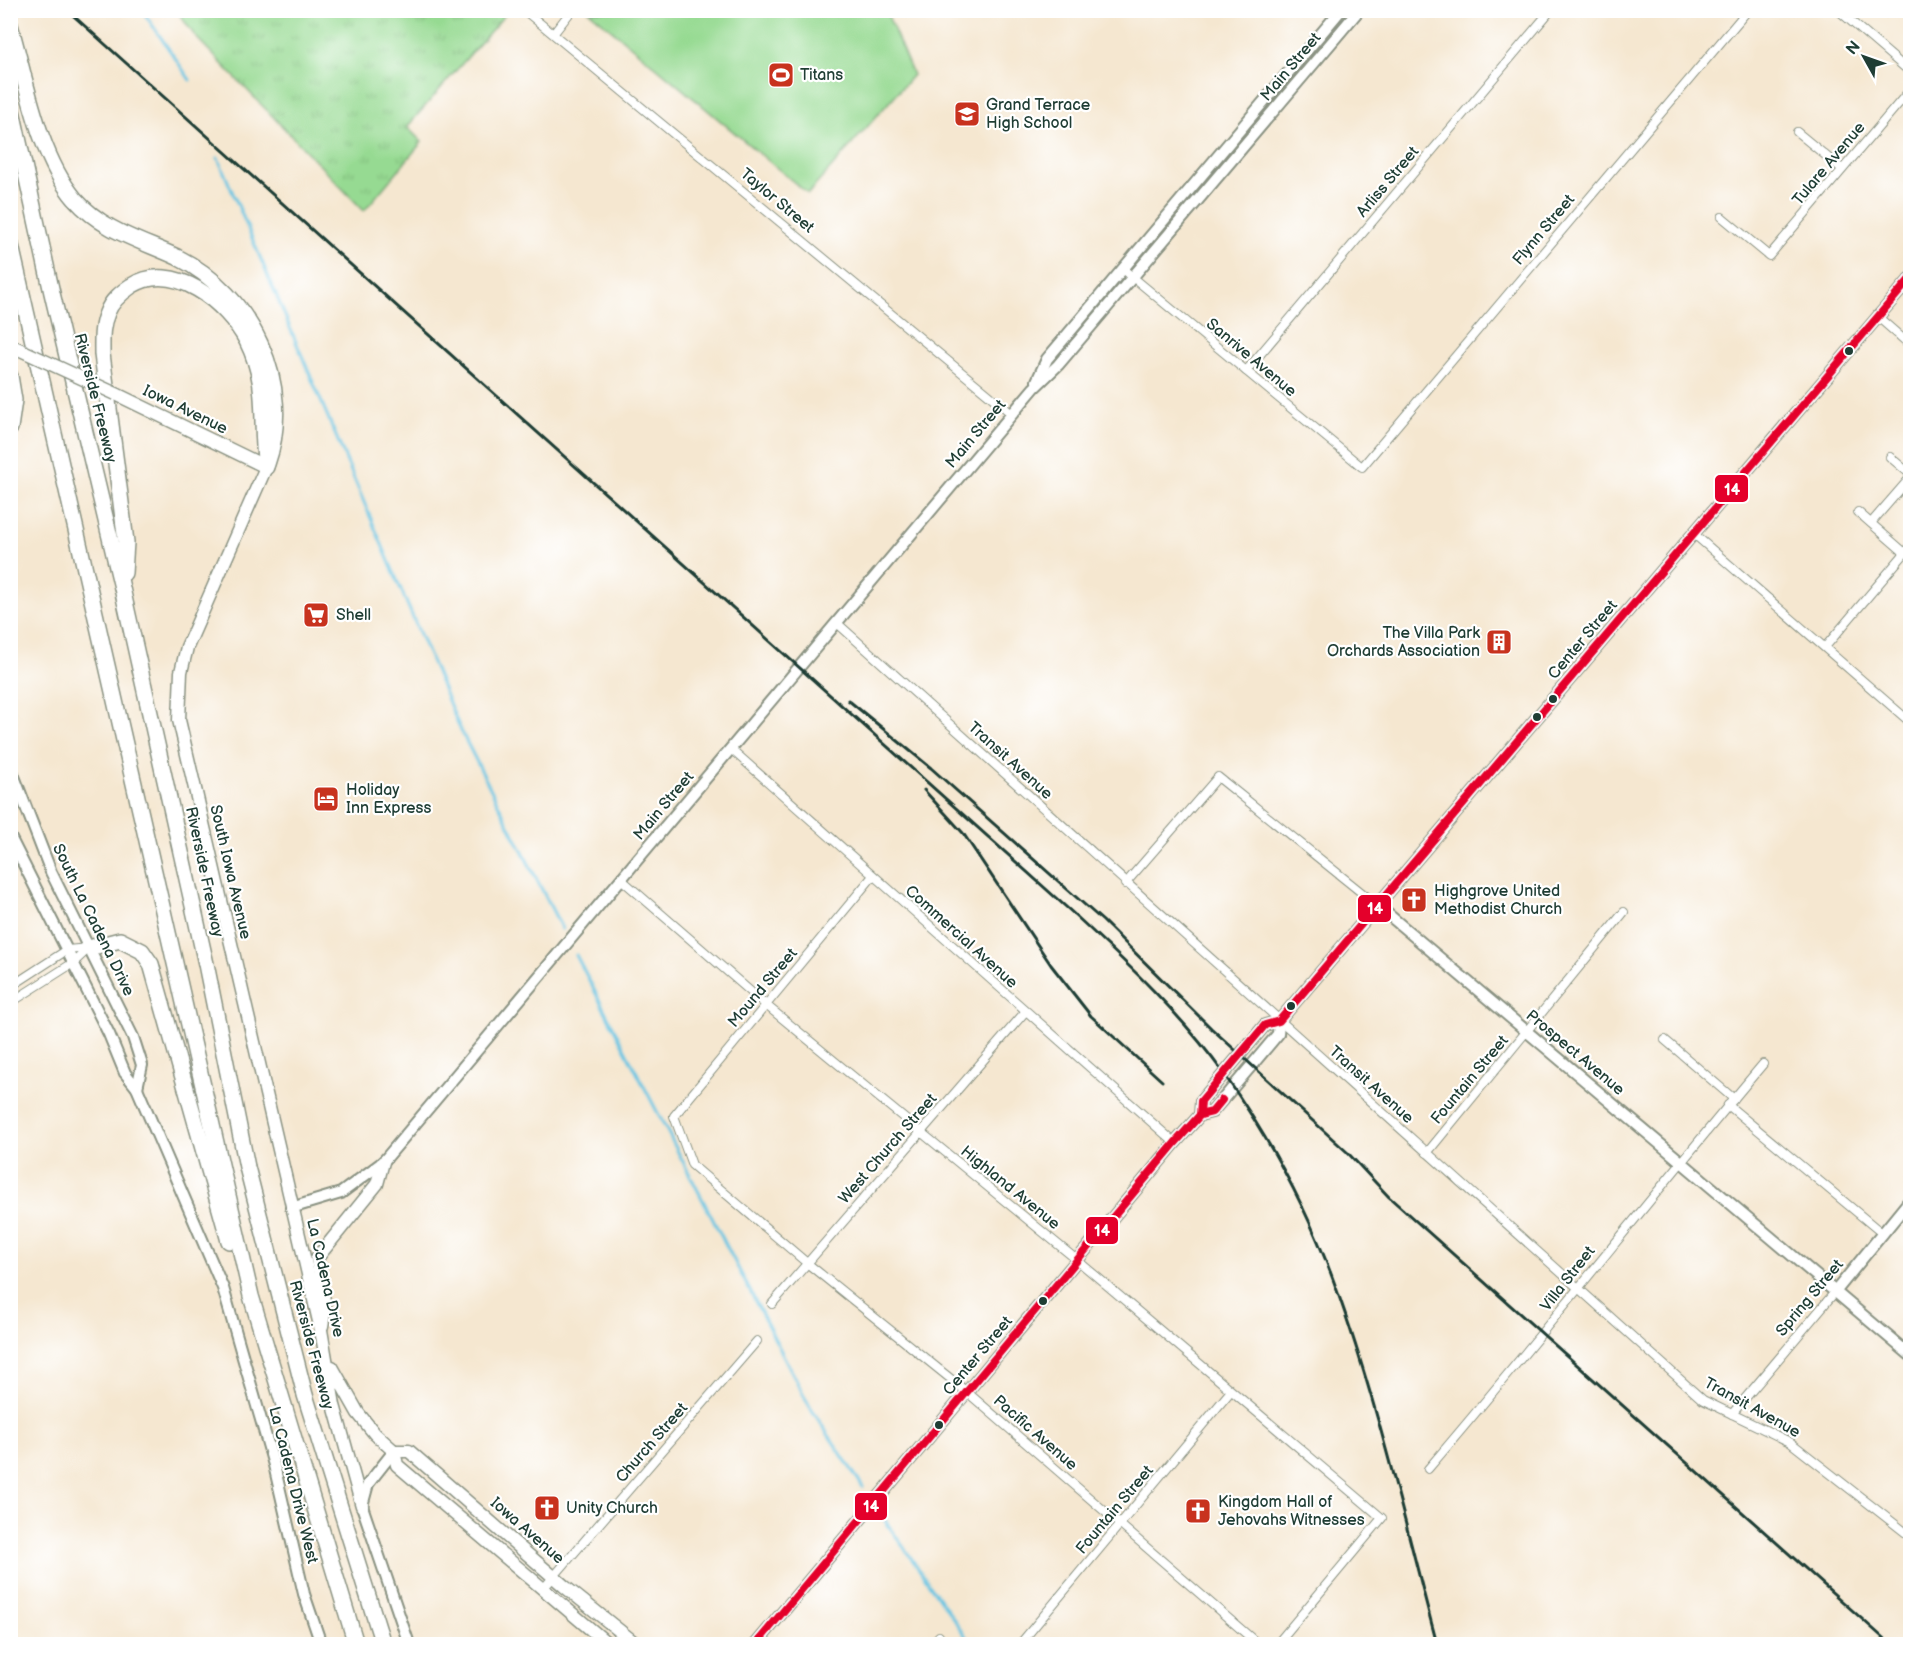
<svg xmlns="http://www.w3.org/2000/svg" width="1921" height="1655" font-family="'Balsamiq Sans',sans-serif">
<defs>
<pattern id="grass-tufts" width="24" height="20" patternUnits="userSpaceOnUse" patternTransform="scale(1.5)"><rect width="24" height="20" fill="#96da92"/><path d="M3 7l-1-3M5 7V3M7 7l1-3M15 17l-1-3M17 17v-4M19 17l1-3" fill="none" stroke="#81bc7e"/></pattern>
</defs>
<rect width="100%" height="100%" fill="#fff"/>
<filter id="ink" filterUnits="userSpaceOnUse"><feTurbulence type="fractalNoise" baseFrequency=".0167" numOctaves="2"/><feDisplacementMap in="SourceGraphic" scale="12" xChannelSelector="R" yChannelSelector="G"/><feConvolveMatrix kernelMatrix="1 2 1 2 8 2 1 2 1" color-interpolation-filters="sRGB"/></filter>
<filter id="wash" filterUnits="userSpaceOnUse"><feTurbulence type="fractalNoise" baseFrequency=".008" numOctaves="4" result="noise"/><feDisplacementMap in="SourceGraphic" scale="24" xChannelSelector="R" yChannelSelector="G"/><feGaussianBlur stdDeviation="1.35" result="paint"/><feColorMatrix in="noise" values="0 0 0 0 0 0 0 0 0 0 0 0 0 0 0 0 0 1.4 0 .05"/><feComposite in="paint" operator="in"/></filter>
<g filter="url(#wash)">
<rect width="100%" height="100%" fill="#f5e7d0"/>
<!-- grass -->
<polygon fill="url(#grass-tufts)" stroke="#5a8c63" stroke-width="1.5" points="177,11 508,11 407,127 422,142 364,211 195,36"/>
<!-- garden -->
<polygon fill="#96da92" stroke="#5a8c63" stroke-width="1.5" points="589,11 886,11 913,75 808,194"/>
<g fill="none" stroke-linecap="round" stroke-linejoin="round">
<!-- stream -->
<g stroke="#65c4e3" stroke-width="3">
<polyline points="142,10 190,80"/>
<polyline points="218,158 461,731 562,929"/>
<polyline points="576,955 810,1407 863,1487"/>
<polyline points="884,1519 971,1644"/>
</g>
</g>
</g>
<g filter="url(#ink)">
<g fill="none" stroke-linecap="round" stroke-linejoin="round">
<defs>
<g id="minor">
<polyline points="524,10 1012,414"/>
<polyline points="1838,10 1910,72"/>
<polyline points="554,33 572,10"/>
<polyline points="1797,132 1842,169"/>
<polyline points="1722,217 1769,256 1910,90"/>
<polyline points="1123,269 1362,467 1748,10"/>
<polyline points="1878,317 1910,345"/>
<polyline points="1246,371 1551,10"/>
<polyline points="1890,457 1910,474"/>
<polyline points="1858,512 1905,553"/>
<polyline points="1871,523 1910,478"/>
<polyline points="1694,534 1910,722"/>
<polyline points="837,623 1703,1400 1790,1442 1910,1536"/>
<polyline points="1826,646 1910,547"/>
<polyline points="731,749 1175,1143"/>
<polyline points="872,877 674,1116 692,1165 807,1263 967,1392 1258,1644"/>
<polyline points="621,879 766,1005 1077,1260 1382,1518 1277,1644"/>
<polyline points="1125,884 1218,777 1377,905"/>
<polyline points="10,987 67,950 89,948"/>
<polyline points="10,1003 73,963 89,948"/>
<polyline points="1665,1040 1734,1099"/>
<polyline points="1728,1105 1883,1234"/>
<polyline points="1427,1153 1624,912"/>
<polyline points="772,1304 1025,1012"/>
<polyline points="1732,1414 1835,1292"/>
<path d="M1428 1469C1542 1336 1650 1198 1763 1064"/>
<polyline points="543,1589 757,1341"/>
<polyline points="932,1644 939,1636"/>
<polyline points="1020,1644 1230,1392"/>
</g>
<g id="tertiary">
<polyline points="1037,381 1047,359 1341,10"/>
<polyline points="1377,905 1910,1355"/>
<polyline points="291,1208 341,1193 383,1162 1034,388 1058,365 1359,10"/>
<polyline points="1835,1292 1910,1200"/>
</g>
<g id="secondary">
<polyline points="10,766 51,872 133,1037 142,1065 137,1088"/>
<polyline points="10,837 109,1034 125,1073 137,1088 223,1288 274,1465 304,1594 321,1644"/>
<polyline points="1200,1115 1201,1101 1265,1025 1279,1021 1910,279"/>
<polyline points="394,1451 368,1484 362,1506 409,1644"/>
<polyline points="756,1644 1175,1143 1200,1115 1212,1112 1252,1065 1278,1034 1279,1021"/>
</g>
<g id="primary">
<polyline points="116,394 266,467 187,647 181,672 179,720 321,1330 334,1405 362,1506"/>
<polyline points="322,1326 325,1307 317,1258 377,1184 383,1162"/>
<polyline points="332,1367 358,1413 375,1434 394,1451 397,1465 608,1644"/>
<polyline points="394,1451 409,1451 564,1586 636,1644"/>
</g>
<g id="motorway">
<path d="M10 25C26 80 38 155 75 199 103 231 140 240 177 257 252 294 295 385 267 464"/>
<polyline points="10,101 52,293 122,588 206,964 247,1167 305,1395 383,1644"/>
<polyline points="10,241 251,1296 356,1644"/>
<polyline points="10,376 14,400 10,428"/>
<path d="M124 573 126 542 102 354C102 340 101 326 107 313 111 301 121 293 131 286 174 259 227 303 247 341 270 387 259 420 266 467"/>
<polyline points="89,948 120,940 142,951 151,964 229,1241"/>
</g>
</defs>
<!-- minor casing -->
<use href="#minor" stroke="#8a9282" stroke-width="10"/>
<!-- tertiary casing -->
<use href="#tertiary" stroke="#8a9282" stroke-width="14"/>
<!-- secondary casing -->
<use href="#secondary" stroke="#8a9282" stroke-width="14"/>
<!-- primary casing -->
<use href="#primary" stroke="#8a9282" stroke-width="15"/>
<!-- motorway casing -->
<use href="#motorway" stroke="#8a9282" stroke-width="18"/>
<!-- minor -->
<use href="#minor" stroke="#fff" stroke-width="8"/>
<!-- tertiary -->
<use href="#tertiary" stroke="#fff" stroke-width="10"/>
<!-- secondary -->
<use href="#secondary" stroke="#fff" stroke-width="10"/>
<!-- primary -->
<use href="#primary" stroke="#fff" stroke-width="12"/>
<!-- motorway -->
<use href="#motorway" stroke="#fff" stroke-width="15"/>
<!-- rail -->
<g stroke="#1f3d34" stroke-width="3">
<path d="M67 10 1075 915C1128 964 1182 1015 1224 1074 1268 1137 1308 1210 1334 1282 1377 1400 1405 1524 1437 1644"/>
<polyline points="848,700 931,768 1103,921 1211,1028 1347,1152 1389,1197 1890,1644"/>
<polyline points="924,790 963,833 1051,965 1091,1016 1162,1081"/>
</g>
<defs>
<polyline id="primary-bridge" points="10,345 116,394"/>
</defs>
<!-- primary-bridge casing -->
<use href="#primary-bridge" stroke="#8a9282" stroke-width="15" stroke-linecap="butt"/>
<!-- primary-bridge -->
<use href="#primary-bridge" stroke="#fff" stroke-width="12"/>
<defs>
<g id="bus-1">
<polyline points="1200,1115 1201,1101 1265,1025 1279,1021 1910,279"/>
<polyline points="756,1644 1175,1143 1200,1115 1212,1112 1222,1100"/>
</g>
</defs>
<!-- bus-1 casing -->
<use href="#bus-1" stroke="#fff" stroke-width="12"/>
<!-- bus-1 -->
<use href="#bus-1" stroke="#e4002b" stroke-width="8"/>
</g>
</g>
<!-- icons -->
<defs>
<symbol id="stadium-square" viewBox="-11 -11 22 22"><rect x="-9" y="-9" width="18" height="18" rx="4" fill="#c8321e" stroke="#fff"/><path d="M0-5a6.5 5 0 1 0 0 10a6.5 5 0 1 0 0-10ZM-3.5-1.8h7v3.6h-7Z" fill="#fff"/></symbol>
<symbol id="school-square" viewBox="-11 -11 22 22"><rect x="-9" y="-9" width="18" height="18" rx="4" fill="#c8321e" stroke="#fff"/><path d="M0-5L7-2L0 1L-7-2ZM-4 1L0 2.5L4 1V4Q0 6-4 4Z" fill="#fff"/></symbol>
<symbol id="supermarket-square" viewBox="-11 -11 22 22"><rect x="-9" y="-9" width="18" height="18" rx="4" fill="#c8321e" stroke="#fff"/><path d="M-6-5.5h2.5l.6 2H6L4.5 2H-2.5L-4.4-4H-6ZM-1.5 3.2a1.3 1.3 0 1 0 .1 0ZM3 3.2a1.3 1.3 0 1 0 .1 0Z" fill="#fff"/></symbol>
<symbol id="building-square" viewBox="-11 -11 22 22"><rect x="-9" y="-9" width="18" height="18" rx="4" fill="#c8321e" stroke="#fff"/><path d="M-4-6H4V6H1V3H-1V6H-4ZM-2.5-4.3h1.7v1.8h-1.7ZM.8-4.3h1.7v1.8H.8ZM-2.5-1h1.7V.8h-1.7ZM.8-1h1.7V.8H.8Z" fill="#fff"/></symbol>
<symbol id="hotel-square" viewBox="-11 -11 22 22"><rect x="-9" y="-9" width="18" height="18" rx="4" fill="#c8321e" stroke="#fff"/><path d="M-6-4.5h1.5V1H6V5H4.5V3h-9V5H-6ZM-4 0a1.8 1.8 0 1 1 3.6 0ZM.5 0V-2.5h3Q6-2.5 6 0Z" fill="#fff"/></symbol>
<symbol id="church-square" viewBox="-11 -11 22 22"><rect x="-9" y="-9" width="18" height="18" rx="4" fill="#c8321e" stroke="#fff"/><path d="M-1.2-6h2.4v3.5h3.3v2.4h-3.3V6h-2.4V-.1h-3.3v-2.4h3.3Z" fill="#fff"/></symbol>
</defs>
<g fill-rule="evenodd">
<use href="#stadium-square" x="766" y="60" width="30" height="30"/>
<use href="#school-square" x="952" y="99" width="30" height="30"/>
<use href="#supermarket-square" x="301" y="600" width="30" height="30"/>
<use href="#building-square" x="1484" y="627" width="30" height="30"/>
<use href="#hotel-square" x="311" y="784" width="30" height="30"/>
<use href="#church-square" x="1399" y="885" width="30" height="30"/>
<use href="#church-square" x="532" y="1493" width="30" height="30"/>
<use href="#church-square" x="1183" y="1496" width="30" height="30"/>
</g>
<!-- markers -->
<g fill="#1f3d34" stroke="#fff" stroke-width="2">
<circle cx="1849" cy="351" r="5"/>
<circle cx="1553" cy="699" r="5"/>
<circle cx="1537" cy="717" r="5"/>
<circle cx="1291" cy="1006" r="5"/>
<circle cx="1043" cy="1301" r="5"/>
<circle cx="939" cy="1425" r="5"/>
</g>
<g text-anchor="middle" dominant-baseline="central" stroke-width="4.5" stroke-linejoin="round" paint-order="stroke">
<!-- street labels -->
<g font-size="16" fill="#1f3d34" stroke="#fff">
<text transform="translate(1291 67) rotate(-50)">Main Street</text>
<text transform="translate(1829 164) rotate(-50)">Tulare Avenue</text>
<text transform="translate(1388 182) rotate(-50)">Arliss Street</text>
<text transform="translate(777 201) rotate(40)">Taylor Street</text>
<text transform="translate(1544 230) rotate(-50)">Flynn Street</text>
<text transform="translate(1251 358) rotate(40)">Sanrive Avenue</text>
<text transform="translate(95 398) rotate(76)">Riverside Freeway</text>
<text transform="translate(185 410) rotate(26)">Iowa Avenue</text>
<text transform="translate(976 434) rotate(-50)">Main Street</text>
<text transform="translate(1583 640) rotate(-50)">Center Street</text>
<text transform="translate(1010 761) rotate(42)">Transit Avenue</text>
<text transform="translate(664 806) rotate(-50)">Main Street</text>
<text transform="translate(204 872) rotate(78)">Riverside Freeway</text>
<text transform="translate(230 872) rotate(77)">South Iowa Avenue</text>
<text transform="translate(93 920) rotate(64)">South La Cadena Drive</text>
<text transform="translate(961 937) rotate(42)">Commercial Avenue</text>
<text transform="translate(763 988) rotate(-50)">Mound Street</text>
<text transform="translate(1575 1053) rotate(40)">Prospect Avenue</text>
<text transform="translate(1470 1080) rotate(-50)">Fountain Street</text>
<text transform="translate(1371 1085) rotate(42)">Transit Avenue</text>
<text transform="translate(888 1149) rotate(-49)">West Church Street</text>
<text transform="translate(1010 1188) rotate(39)">Highland Avenue</text>
<text transform="translate(325 1278) rotate(77)">La Cadena Drive</text>
<text transform="translate(1568 1279) rotate(-52)">Villa Street</text>
<text transform="translate(1810 1298) rotate(-50)">Spring Street</text>
<text transform="translate(311 1345) rotate(75)">Riverside Freeway</text>
<text transform="translate(978 1356) rotate(-50)">Center Street</text>
<text transform="translate(1752 1408) rotate(29)">Transit Avenue</text>
<text transform="translate(1035 1433) rotate(41)">Pacific Avenue</text>
<text transform="translate(652 1443) rotate(-49)">Church Street</text>
<text transform="translate(293 1485) rotate(76)">La Cadena Drive West</text>
<text transform="translate(1115 1510) rotate(-50)">Fountain Street</text>
<text transform="translate(527 1531) rotate(41)">Iowa Avenue</text>
</g>
<!-- poi labels -->
<g font-size="16" fill="#1f3d34" stroke="#fff" text-anchor="start">
<text x="800" y="75">Titans</text>
<text x="986" y="105">Grand Terrace<tspan x="986" dy="18">High School</tspan></text>
<text x="336" y="615">Shell</text>
<text x="1480" y="633" text-anchor="end">The Villa Park<tspan x="1480" dy="18">Orchards Association</tspan></text>
<text x="346" y="790">Holiday<tspan x="346" dy="18">Inn Express</tspan></text>
<text x="1434" y="891">Highgrove United<tspan x="1434" dy="18">Methodist Church</tspan></text>
<text x="1218" y="1502">Kingdom Hall of<tspan x="1218" dy="18">Jehovahs Witnesses</tspan></text>
<text x="566" y="1508">Unity Church</text>
</g>
</g>
<g stroke="#fff" stroke-width="2">
<rect x="1714" y="474" width="35" height="29" rx="6" fill="#e4002b"/>
<rect x="1357" y="894" width="35" height="29" rx="6" fill="#e4002b"/>
<rect x="1085" y="1216" width="34" height="29" rx="6" fill="#e4002b"/>
<rect x="854" y="1492" width="34" height="29" rx="6" fill="#e4002b"/>
</g>
<g font-size="16" text-anchor="middle" font-weight="bold" fill="#fff">
<text x="1732" y="495">14</text>
<text x="1375" y="914">14</text>
<text x="1102" y="1236">14</text>
<text x="871" y="1512">14</text>
</g>
<!-- margin -->
<rect width="1921" height="1655" fill="none" stroke="#fff" stroke-width="36"/>
<!-- north arrow -->
<g transform="translate(1864 57) rotate(310)" stroke="#ffffff" stroke-width="4.5" paint-order="stroke">
<path d="M0-4.5L10 22L0 15L-10 22Z" fill="#1f3d34"/>
<text y="-9" font-size="16" font-weight="bold" text-anchor="middle" fill="#1f3d34">N</text>
</g>
</svg>
